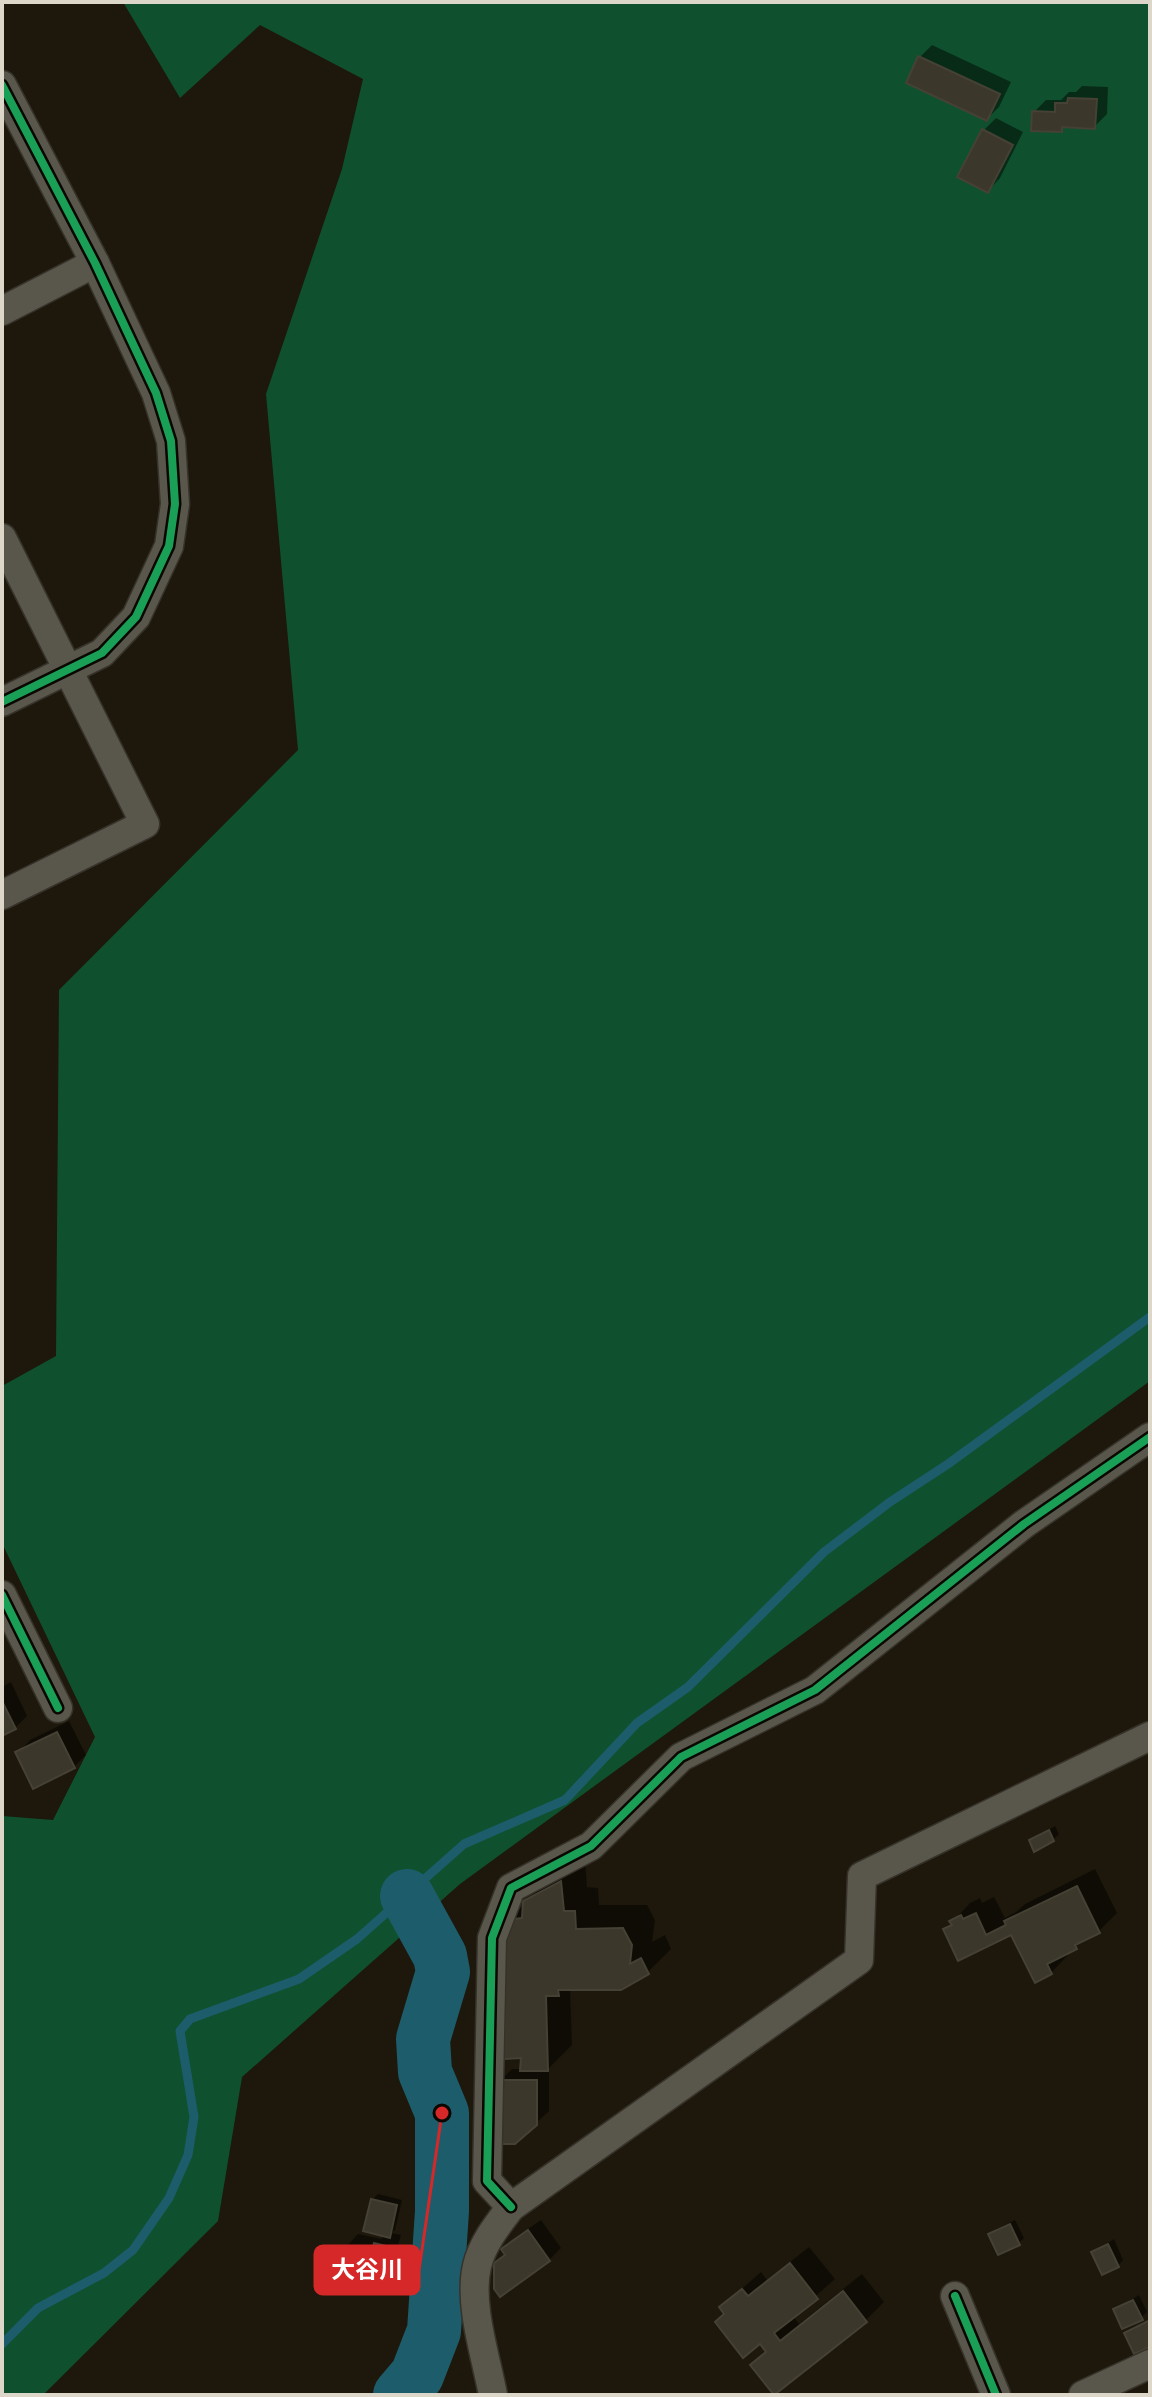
<svg xmlns="http://www.w3.org/2000/svg" width="1152" height="2397" font-family="'Times New Roman','Noto Sans JP',serif">
<rect width="100%" height="100%" fill="#1d180b"/>
<!-- forest -->
<polygon fill="#0f512e" points="123,2 1150,2 1150,1381 460,1884 242,2077 218,2221 43,2395 2,2395 2,1816 53,1820 95,1737 2,1543 2,1386 56,1356 59,990 298,750 266,394 342,169 363,79 260,25 180,98"/>
<!-- shadow -->
<g fill="#0007">
<polygon points="932,45 1011,82 999,107 987,119 920,57"/>
<polygon points="1082,86 1108,87 1107,114 1095,126 1066,125 1061,130 1034,112 1046,100 1061,100 1069,92 1076,92"/>
<polygon points="996,118 1023,132 1000,178 988,191 984,130"/>
<polygon points="11,1682 27,1716 15,1728 2,1734 2,1687"/>
<polygon points="69,1721 86,1755 74,1767 18,1753 30,1740"/>
<polygon points="1055,1826 1059,1834 1053,1840 1031,1841"/>
<polygon points="585,1859 587,1887 598,1888 599,1905 647,1905 655,1920 652,1942 665,1935 671,1949 647,1973 570,1988 572,2045 549,2068 549,2111 536,2123 500,2081 512,2069 522,2069 508,1921 549,1878"/>
<polygon points="1095,1869 1117,1913 1099,1931 1067,1951 1069,1954 1051,1973 1012,1932 959,1958 945,1930 970,1903 980,1898 982,1903 994,1897 1005,1918 1016,1912 1025,1904"/>
<polygon points="378,2194 402,2200 395,2230 391,2233 401,2235 397,2250 385,2262 378,2261 376,2271 364,2283 346,2247 358,2234 381,2239 385,2235 372,2200"/>
<polygon points="541,2220 561,2248 549,2260 496,2264 506,2253 504,2249 516,2237"/>
<polygon points="1015,2220 1024,2238 1018,2244 990,2234 996,2229"/>
<polygon points="1114,2239 1123,2260 1118,2266 1094,2252"/>
<polygon points="809,2247 835,2279 793,2316 799,2324 862,2274 884,2302 866,2320 775,2392 753,2365 767,2350 721,2307 761,2272 767,2280"/>
<polygon points="1139,2295 1147,2312 1141,2318 1115,2310"/>
</g>
<g fill="none" stroke-linecap="round" stroke-linejoin="round">
<!-- stream -->
<polyline stroke="#1d5c6b" stroke-width="9" points="2,2344 38,2308 104,2273 133,2250 169,2198 188,2155 194,2117 180,2031 190,2019 299,1979 357,1939 464,1844 565,1800 637,1723 688,1687 824,1552 890,1502 948,1464 1150,1317"/>
<!-- river -->
<polyline stroke="#1d5c6b" stroke-width="54" points="400,2395 417,2375 434,2331 442,2211 442,2113 425,2072 423,2039 443,1972 440,1956 407,1896"/>
</g>
<!-- building -->
<g fill="#3b372a" stroke="#454135" stroke-width="2">
<polygon points="918,56 1000,94 987,121 906,83"/>
<polygon points="1068,98 1097,99 1095,129 1062,127 1062,132 1031,131 1032,111 1055,112 1055,103 1067,103"/>
<polygon points="982,129 1013,145 988,193 957,177"/>
<polygon points="2,1701 16,1729 2,1736"/>
<polygon points="57,1732 75,1768 33,1789 15,1752"/>
<polygon points="1049,1830 1054,1841 1034,1852 1029,1840"/>
<polygon points="561,1881 564,1911 575,1911 576,1929 623,1928 632,1945 630,1964 641,1958 649,1974 621,1990 558,1990 559,1996 546,1996 548,2071 520,2071 521,2058 504,2059 506,1920 522,1918 523,1901"/>
<polygon points="1077,1886 1100,1933 1075,1945 1077,1949 1047,1964 1052,1974 1035,1983 1011,1935 958,1961 943,1929 952,1925 949,1921 961,1915 963,1919 976,1913 986,1935 1006,1925 1004,1921"/>
<polygon points="498,2080 537,2080 537,2125 515,2144 499,2144"/>
<polygon points="371,2199 397,2205 390,2238 363,2231"/>
<polygon points="1010,2224 1020,2245 998,2255 988,2234"/>
<polygon points="528,2230 550,2261 500,2297 494,2289 494,2263 505,2255 501,2249"/>
<polygon points="374,2243 390,2247 385,2265 370,2261 364,2285 336,2279 344,2246 372,2251"/>
<polygon points="1108,2244 1119,2267 1102,2275 1091,2252"/>
<polygon points="790,2263 818,2299 774,2333 780,2341 843,2291 867,2322 774,2395 750,2365 766,2352 760,2344 743,2358 715,2322 724,2314 719,2307 742,2289 748,2296"/>
<polygon points="1133,2300 1143,2320 1122,2329 1113,2309"/>
<polygon points="1150,2320 1150,2347 1134,2354 1124,2333"/>
</g>
<g fill="none" stroke-linecap="round" stroke-linejoin="round">
<defs>
<g id="street">
<polyline points="2,85 95,263 156,393 171,441 175,504 169,546 136,617 102,653 2,702"/>
<polyline points="2,311 95,263"/>
<polyline points="2,538 145,824 2,895"/>
<polyline points="2,1595 58,1708"/>
<polyline points="511,2207 487,2181 492,1938 511,1888 591,1846 681,1757 815,1690 1024,1524 1150,1437"/>
<polyline points="955,2296 996,2395"/>
<path d="M493 2395C486 2357 468 2304 477 2266 482 2244 498 2224 511 2207L859 1960 862 1876 1150 1736"/>
<polyline points="1083,2395 1150,2364"/>
</g>
</defs>
<!-- street casing -->
<use href="#street" stroke="#36322a" stroke-width="31"/>
<!-- street -->
<use href="#street" stroke="#59564c" stroke-width="28"/>
<defs>
<g id="cycleway">
<polyline points="2,85 95,263 156,393 171,441 175,504 169,546 136,617 102,653 2,702"/>
<polyline points="2,1595 58,1708"/>
<polyline points="511,2207 487,2181 492,1938 511,1888 591,1846 681,1757 815,1690 1024,1524 1150,1437"/>
<polyline points="955,2296 996,2395"/>
</g>
</defs>
<!-- cycleway casing -->
<use href="#cycleway" stroke="#0a0701" stroke-width="13"/>
<!-- cycleway -->
<use href="#cycleway" stroke="#1a9f57" stroke-width="8"/>
</g>
<!-- callouts -->
<path fill="none" stroke="#d62828" stroke-width="3" d="M442 2113L419 2270"/>
<circle fill="#d62828" stroke="#0a0701" stroke-width="3" cx="442" cy="2113" r="8"/>
<rect fill="#d62828" stroke="#d62828" stroke-width="3" x="315" y="2246" width="104" height="48" rx="8"/>
<g font-size="24" text-anchor="middle" font-weight="bold" fill="#fff">
<text x="367" y="2278">大谷川</text>
</g>
<!-- border -->
<rect width="1152" height="2397" fill="none" stroke="#dcd7c8" stroke-width="8"/>
</svg>
